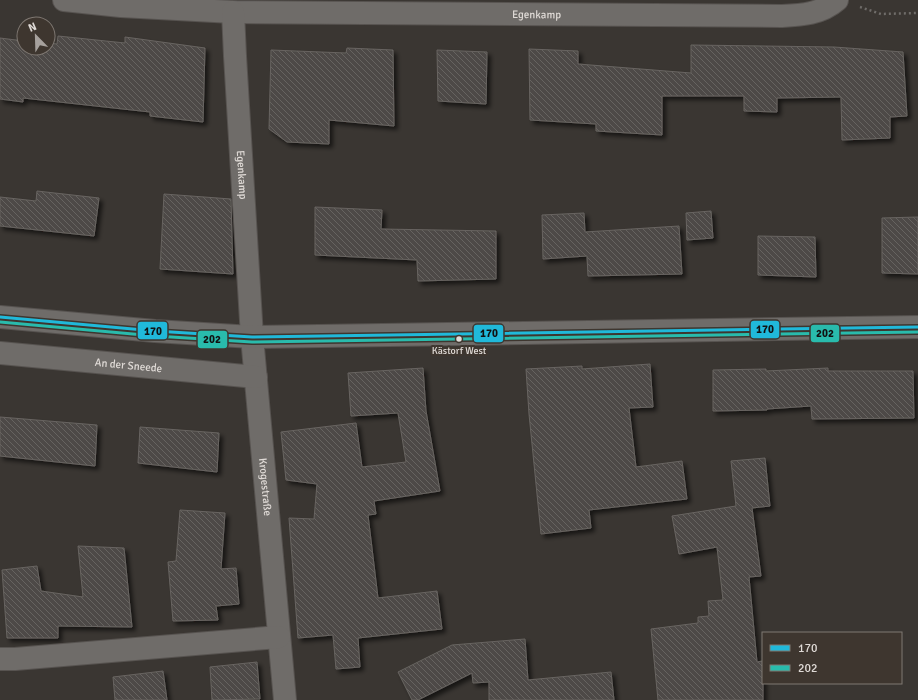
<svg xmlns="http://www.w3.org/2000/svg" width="918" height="700" font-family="Signika,sans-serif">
<defs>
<pattern id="building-back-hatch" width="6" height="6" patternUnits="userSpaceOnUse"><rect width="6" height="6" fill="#4d4a46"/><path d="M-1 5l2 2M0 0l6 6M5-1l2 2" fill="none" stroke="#666460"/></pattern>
<filter id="shadow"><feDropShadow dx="3.5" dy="3.5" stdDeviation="2" flood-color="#0009"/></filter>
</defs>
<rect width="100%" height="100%" fill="#3a3632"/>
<!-- building -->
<g fill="url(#building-back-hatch)" stroke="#686461" filter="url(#shadow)">
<polygon points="58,36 125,43 125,37 205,48 203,122 150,116 150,112 23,98 23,102 0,99 0,38 24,41 24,48 48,48 48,43 57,44"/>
<polygon points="691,45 834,47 903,52 907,116 890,117 890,138 842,140 841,97 777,98 777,112 744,111 744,96 662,96 662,135 596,131 596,124 530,120 529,49 578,51 578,64 691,73"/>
<polygon points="347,48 393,50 394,126 329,120 329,144 287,142 269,129 271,50 346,53"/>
<polygon points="437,50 487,52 486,104 438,101"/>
<polygon points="37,191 99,198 94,236 0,226 0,197 36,201"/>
<polygon points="164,194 231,199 233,274 160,269"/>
<polygon points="315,207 382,210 381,229 496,231 496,279 418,281 417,260 315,255"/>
<polygon points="711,211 713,238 687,240 686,213"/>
<polygon points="584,213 585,232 679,226 682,274 588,276 587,256 543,259 542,215"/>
<polygon points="918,217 918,274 882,273 882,218"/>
<polygon points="758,236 815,237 816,277 758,275"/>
<polygon points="650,364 653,407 629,408 636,467 682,461 687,499 589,510 591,528 541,534 529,414 526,369 582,366 582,369"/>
<polygon points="423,368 426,411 440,491 374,501 376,514 368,515 378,598 437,591 442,629 358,638 360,667 336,669 333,635 298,638 289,518 314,519 317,484 286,480 281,432 356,423 362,467 406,462 398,413 351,416 348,373"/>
<polygon points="828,368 828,371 913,371 914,418 812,419 811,406 767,409 767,410 713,411 713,370 766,369 766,371"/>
<polygon points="0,417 97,425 95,466 0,456"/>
<polygon points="140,427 219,433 217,472 138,463"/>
<polygon points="765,458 770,506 752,508 761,576 749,577 757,662 763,661 763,700 658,700 651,629 698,623 698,617 709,616 708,601 723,600 717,547 679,554 672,516 736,506 731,461"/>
<polygon points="180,510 225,513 221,569 236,568 239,604 216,606 218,620 173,621 168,562 176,561"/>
<polygon points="78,546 124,548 132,627 58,626 58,638 7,638 2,570 37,566 41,591 83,597"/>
<polygon points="525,639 528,680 611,672 614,700 489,700 489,682 473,683 472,673 418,700 412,700 398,672 452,645"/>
<polygon points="257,662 260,699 212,700 210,667"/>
<polygon points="163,671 167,700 115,700 113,677"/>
</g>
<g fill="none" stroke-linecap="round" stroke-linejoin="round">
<defs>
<g id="street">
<path id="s1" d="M64 0 121 6 233 12 782 16C802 15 821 14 837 0"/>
<path id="s2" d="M233 12 235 56 252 337 285 700"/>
<polyline points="0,317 155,331 252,337 918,327"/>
<path id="s3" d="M0 353 256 377"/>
<polyline points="0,659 15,659 279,637"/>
</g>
</defs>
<!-- street casing -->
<use href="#street" stroke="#575350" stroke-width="24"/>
<!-- path -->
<polyline stroke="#6f6c69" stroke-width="2.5" stroke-dasharray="2 3" stroke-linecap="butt" points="860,7 881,14 918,13"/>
<!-- street -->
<use href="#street" stroke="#6f6c69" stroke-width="22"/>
<defs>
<polyline id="bus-1" points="0,317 155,331 252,337 918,327"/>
<polyline id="bus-2" points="0,322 155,336 252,342 918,332"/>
</defs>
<!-- bus-1 casing -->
<use href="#bus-1" stroke="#3e362f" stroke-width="6"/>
<!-- bus-2 casing -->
<use href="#bus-2" stroke="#3e362f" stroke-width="6"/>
<!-- bus-1 -->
<use href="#bus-1" stroke="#20b9da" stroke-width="3"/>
<!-- bus-2 -->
<use href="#bus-2" stroke="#29bbac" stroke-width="3"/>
</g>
<!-- markers -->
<circle fill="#e0dbd7" stroke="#3e362f" stroke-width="1.5" cx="459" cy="339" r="3.5"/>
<g text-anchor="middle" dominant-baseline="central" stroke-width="4" stroke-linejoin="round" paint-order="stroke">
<!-- bus labels -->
<g font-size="10" fill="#e0dbd7" stroke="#3e362f">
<text x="459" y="351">Kästorf West</text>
</g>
<!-- street labels -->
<g font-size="11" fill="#e0dbd7" stroke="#3e362f">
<text stroke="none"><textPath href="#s1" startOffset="473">Egenkamp</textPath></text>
<text stroke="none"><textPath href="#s2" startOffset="163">Egenkamp</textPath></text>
<text stroke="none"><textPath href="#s3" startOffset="129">An der Sneede</textPath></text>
<text stroke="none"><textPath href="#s2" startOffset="476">Krogestraße</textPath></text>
</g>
</g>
<g stroke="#3e362f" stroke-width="1.5">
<rect x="750" y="320" width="30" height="19" rx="4" fill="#20b9da"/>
<rect x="137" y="321" width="31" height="19" rx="4" fill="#20b9da"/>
<rect x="810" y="324" width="30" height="19" rx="4" fill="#29bbac"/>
<rect x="473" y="324" width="31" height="19" rx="4" fill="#20b9da"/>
<rect x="197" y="330" width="31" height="19" rx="4" fill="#29bbac"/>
</g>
<g font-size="11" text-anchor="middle" font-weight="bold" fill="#111">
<text x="765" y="333">170</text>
<text x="153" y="335">170</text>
<text x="825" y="337">202</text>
<text x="489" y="337">170</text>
<text x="212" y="343">202</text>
</g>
<!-- legend -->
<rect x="762" y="632" width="140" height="52" fill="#3e362f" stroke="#7f7872"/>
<rect x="770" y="645" width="20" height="6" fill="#20b9da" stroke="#7f7872"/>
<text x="798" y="652" font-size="12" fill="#e0dbd7">170</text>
<rect x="770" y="665" width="20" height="6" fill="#29bbac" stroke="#7f7872"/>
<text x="798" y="672" font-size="12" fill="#e0dbd7">202</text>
<!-- north arrow -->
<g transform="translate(36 36) rotate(337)"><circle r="19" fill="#3e362f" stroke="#7f7872"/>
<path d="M0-3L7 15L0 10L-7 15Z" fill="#a6a19d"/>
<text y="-6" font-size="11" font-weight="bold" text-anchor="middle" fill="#e0dbd7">N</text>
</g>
</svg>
